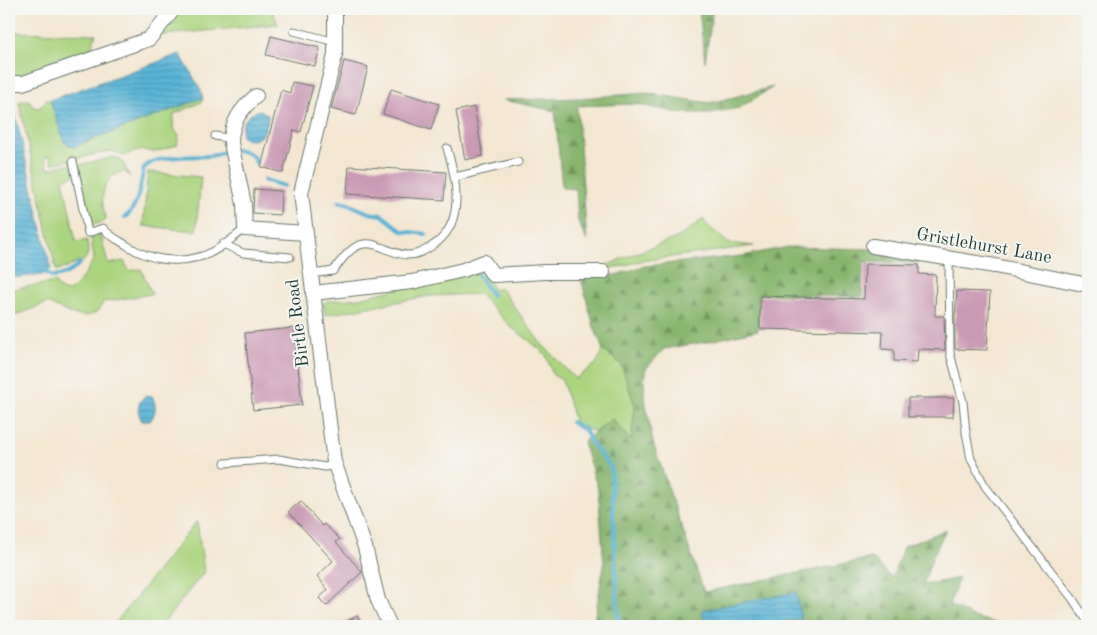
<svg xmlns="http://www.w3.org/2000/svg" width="1097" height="635" font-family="'Old Standard TT',serif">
<defs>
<pattern id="forest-firs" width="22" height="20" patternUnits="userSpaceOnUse" patternTransform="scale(1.25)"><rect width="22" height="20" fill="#88b66e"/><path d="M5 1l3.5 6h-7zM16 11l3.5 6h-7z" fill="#6f955b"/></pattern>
<pattern id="water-rules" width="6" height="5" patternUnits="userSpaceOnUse" patternTransform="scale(1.25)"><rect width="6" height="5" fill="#59b4d7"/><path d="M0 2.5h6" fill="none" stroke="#4994af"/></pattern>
</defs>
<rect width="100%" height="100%" fill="#f6f6f2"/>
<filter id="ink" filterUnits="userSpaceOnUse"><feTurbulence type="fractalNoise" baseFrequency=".02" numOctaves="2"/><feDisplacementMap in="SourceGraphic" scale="10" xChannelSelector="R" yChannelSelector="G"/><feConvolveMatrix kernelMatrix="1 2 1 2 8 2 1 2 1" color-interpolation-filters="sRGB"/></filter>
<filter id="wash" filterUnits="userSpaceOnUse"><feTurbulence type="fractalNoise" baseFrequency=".0096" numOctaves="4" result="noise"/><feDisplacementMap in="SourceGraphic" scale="20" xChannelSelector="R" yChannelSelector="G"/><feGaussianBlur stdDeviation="1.12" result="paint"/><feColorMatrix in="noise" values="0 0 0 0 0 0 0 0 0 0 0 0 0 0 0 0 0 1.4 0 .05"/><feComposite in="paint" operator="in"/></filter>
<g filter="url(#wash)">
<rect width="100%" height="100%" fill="#f3e7d2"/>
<!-- grass -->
<g fill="#abd47f" stroke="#65885a">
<polygon points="179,9 271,9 278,24 154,36"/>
<polygon points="9,32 96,34 88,57 22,79 9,80"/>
<path d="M203 98 202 102 174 114 173 128 179 135 177 145 155 152 143 150 134 151 124 156 116 152 110 151 56 163H52L50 156 45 157 48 169 69 164 73 166 74 176 63 179 76 242 87 240C88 250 90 256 81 263L79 261 67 268 56 270 19 102 29 100 32 106 36 108 41 107 46 100H50L64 142 73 147Z"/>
<path d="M114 157 122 161 130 177 125 171C102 176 99 198 106 218L104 222 92 225 79 165Z"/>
<polygon points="148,172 201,177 196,231 143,226"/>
<polygon points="703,219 708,226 728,243 754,246 640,261 624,266 597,270 621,259 681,236"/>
<path d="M100 232 108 264 124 261 129 271 141 269 152 294 103 302C93 328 65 311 47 303L9 318V290L55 282C57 285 60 290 64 291 74 295 89 267 94 259L91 238 95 237 94 233Z"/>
<polygon points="481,269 494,290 501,288 539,341 575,379 596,364 603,350 621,364 635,406 631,441 612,419 595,432 575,423 562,380 553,375 546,355 530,341 512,328 479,294 429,296 325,315 323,304 328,301 359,298"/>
<polygon points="197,521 204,572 161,626 113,626"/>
</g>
<!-- forest -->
<g fill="url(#forest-firs)" stroke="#547a51">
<polygon points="699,9 713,9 705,62"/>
<polygon points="773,87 739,108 711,113 678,113 636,104 577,106 587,241 578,221 576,189 562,188 555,111 504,100 581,98 646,93 710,103"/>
<polygon points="788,247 872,249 918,257 918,263 863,262 862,297 759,294 758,330 706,342 664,349 645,370 644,393 653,443 704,592 872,558 892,578 903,547 946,530 933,556 923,585 959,578 949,605 973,617 1007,626 591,626 594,621 604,565 598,489 583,442 612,419 631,441 635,406 621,364 603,350 594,327 580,275 616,275 644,266 742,256"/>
</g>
<!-- water -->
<g fill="url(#water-rules)" stroke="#3c7886">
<polygon points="180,54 201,90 203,98 73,147 64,142 50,100"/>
<path d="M260 110 268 115C269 130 258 147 242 137 239 124 247 114 260 110Z"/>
<polygon points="9,113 15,113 51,269 42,275 9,278"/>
<path d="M146 395 152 396C157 405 156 414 150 421H142C136 411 137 402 146 395Z"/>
<polygon points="796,592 801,619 761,626 705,626 702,610"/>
</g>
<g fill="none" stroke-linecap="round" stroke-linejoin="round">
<!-- stream -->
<g stroke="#59b4d7" stroke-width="4">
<path d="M236 150C244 151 255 154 256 163"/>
<polyline points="264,180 284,186"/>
<polyline points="339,202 346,203 369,213 382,215 402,231 426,234"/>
<path d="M125 217C139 208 140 183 144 168 154 155 193 157 209 156 216 155 222 152 229 151"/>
<polyline points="474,270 492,295"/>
<path d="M46 273 53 277C64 276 72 272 80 263"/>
<polyline points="571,422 586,431 591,443 611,467 618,617 624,626"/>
</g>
</g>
<g id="blocks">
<!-- building -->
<g fill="#c99ab4">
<polygon points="271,36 320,48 315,66 266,55"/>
<polygon points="344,61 368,67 356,115 331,109"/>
<polygon points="292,82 313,86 301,132 294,130 283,173 261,167 281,90 290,93"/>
<polygon points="391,89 439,104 431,130 383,114"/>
<polygon points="474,107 483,156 465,160 456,111"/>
<polygon points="349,166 446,172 444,200 347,194"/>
<polygon points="254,189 281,191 280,215 253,213"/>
<polygon points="865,264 919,265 919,274 936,275 935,316 944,316 945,350 918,349 917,362 894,361 894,350 882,349 883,332 760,329 760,296 864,299"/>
<polygon points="957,291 990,292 987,350 955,349 955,317"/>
<polygon points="294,328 302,405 253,410 245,333"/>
<polygon points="908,398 954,398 953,417 908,417"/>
<polygon points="301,501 322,526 324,524 340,539 336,542 362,572 326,606 319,598 328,590 317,576 333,561 288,512"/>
<polygon points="357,616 363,626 336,626"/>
</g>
</g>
</g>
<g filter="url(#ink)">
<use href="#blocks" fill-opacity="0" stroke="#69786b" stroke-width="1"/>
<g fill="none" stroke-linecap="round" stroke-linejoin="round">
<defs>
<g id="lane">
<polyline points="294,31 335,42"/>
<polyline points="215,136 231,139"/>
<path d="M73 161 88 233 103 228C110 237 119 240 128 246 148 259 174 264 199 257 216 253 231 239 245 229"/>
<polyline points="455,177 518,162"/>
<polyline points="223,244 243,253 290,257"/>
<polyline points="949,260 950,353 963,402 966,432 971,459 985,486 1072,598 1088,622"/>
<path d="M311 274 333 271C341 261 350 246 364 244 379 242 392 255 408 255 418 255 424 251 432 246 466 225 457 180 447 148"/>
<polyline points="225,463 279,459 325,467 334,465"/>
</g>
<g id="street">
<polyline points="335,9 335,55 301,193 334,462 365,547 378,600 390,626"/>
<polyline points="9,83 23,83 149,39 174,9"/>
<path d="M256 96C241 109 231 122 231 143L244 204 245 229 306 233"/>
<polyline points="873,246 995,266 1088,285"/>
<polyline points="313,293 412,282 463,270 484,262 493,275 545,272 603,272"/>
</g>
</defs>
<!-- lane casing -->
<use href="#lane" stroke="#69786b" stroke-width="9"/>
<!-- street casing -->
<use href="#street" stroke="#69786b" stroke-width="16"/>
<!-- lane -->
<use href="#lane" stroke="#fff" stroke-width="7"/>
<!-- street -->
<use href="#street" stroke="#fff" stroke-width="14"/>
</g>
</g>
<g text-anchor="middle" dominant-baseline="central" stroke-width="4" stroke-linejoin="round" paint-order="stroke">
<!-- street labels -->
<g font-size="18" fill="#1f3d34" stroke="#f6f6f2">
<text transform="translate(984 246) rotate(10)">Gristlehurst Lane</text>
<text transform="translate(298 323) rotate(-97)">Birtle Road</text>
</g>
</g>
<!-- margin -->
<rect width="1097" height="635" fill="none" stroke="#f6f6f2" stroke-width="30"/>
</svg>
